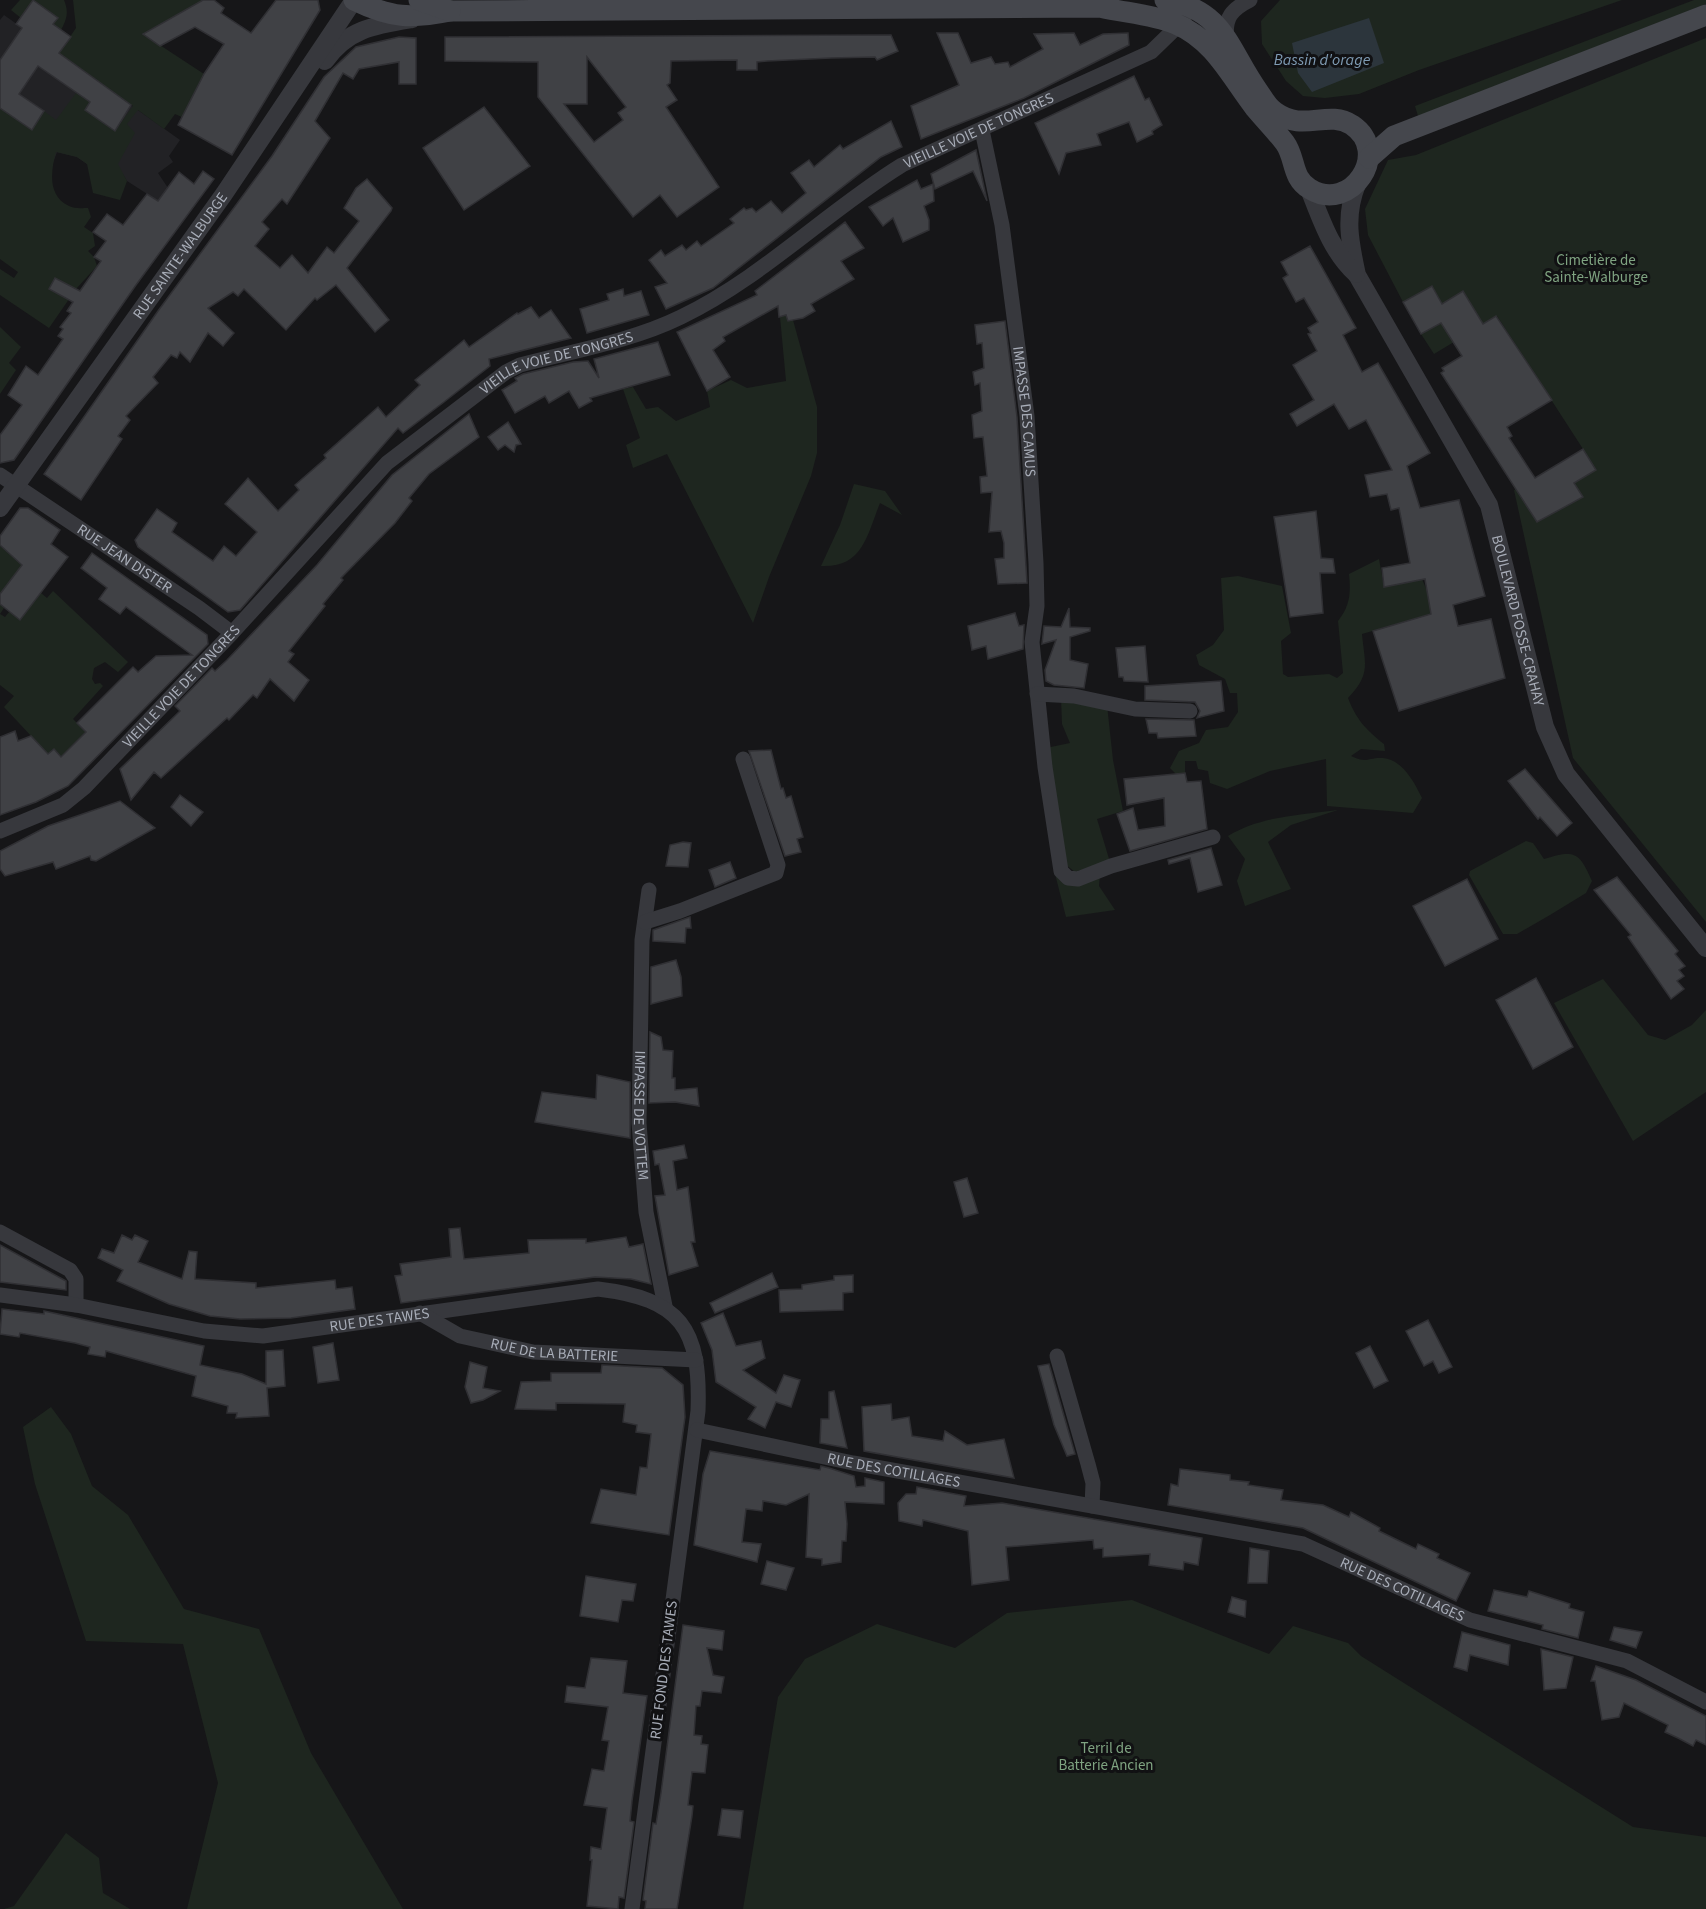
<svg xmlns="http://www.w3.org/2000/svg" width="1706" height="1909" font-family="'Source Sans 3',sans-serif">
<rect width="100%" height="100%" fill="#161618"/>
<!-- built -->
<polygon fill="#222225" points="4,15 180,140 169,156 173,162 158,173 168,188 193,207 163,204 127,181 119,168 87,164 77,157 57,152 50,171 0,108 0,20"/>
<!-- green -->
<g fill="#1e261f">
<path d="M20 0H64C69 12 67 19 61 30H49L58 18 34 0 21 18 11 10Z"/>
<path d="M73 0H203L143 34 204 74 195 123 175 114 164 129 138 110 127 124 135 133 118 164 127 181 120 200 93 193 87 164 77 157 56 152C51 170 47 196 69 206 74 209 83 208 88 208L91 217 84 227 93 233 95 246 88 251 94 257 97 266 76 289 49 328 0 295V269L14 278 18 272 0 259V108L44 111 56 120 76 93 90 102 85 110 115 131 133 106 59 53 76 28Z"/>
<polygon points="1280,0 1622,0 1419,70 1359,94 1325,98 1303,96 1286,81 1262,44 1261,21"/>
<polygon points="1694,0 1706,0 1706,4 1418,116 1415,106"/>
<polygon points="1706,38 1706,922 1573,758 1514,490 1583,449 1497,316 1434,354 1421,334 1444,322 1403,302 1368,235 1365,209 1388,160 1416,155"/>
<polygon points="786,315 788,321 793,320 817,407 817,453 811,476 769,577 753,623 667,454 633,468 626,445 640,438 623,389 633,387 646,409 658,407 676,421 710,407 707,391 731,380 747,388 786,381 780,317"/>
<polygon points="0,327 21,347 9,363 16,370 0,394"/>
<path d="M854 484 885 491 902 515 880 503C867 535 863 568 821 566L840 525Z"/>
<polygon points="0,545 24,566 0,594"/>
<path d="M1379 559 1384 587 1422 579 1427 591 1431 614 1362 634C1365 665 1371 674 1348 698 1356 719 1366 730 1384 744L1385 751 1361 749 1351 756C1367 764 1368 757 1383 758 1403 760 1414 782 1422 798L1413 813 1327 806 1326 759 1270 771 1227 789 1210 783 1208 771 1198 769 1196 761H1185V773L1176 774 1170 768 1179 751 1199 743 1206 730 1228 727 1238 712 1237 693H1230L1225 679 1199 665 1196 655 1213 645 1224 630 1221 578 1238 576 1282 586 1291 633 1281 641 1283 674 1288 677 1329 674 1337 678 1343 673 1338 621C1350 606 1351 593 1349 574Z"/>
<polygon points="36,589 47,598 53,591 128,662 118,672 105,662 94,668 92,679 95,684 100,683 103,686 73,719 87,733 61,757 54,749 48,754 4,707 14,696 0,685 0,604 4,608 0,614 5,617 9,612 20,619"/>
<polygon points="1061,698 1107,705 1113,760 1123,811 1097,819 1110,862 1075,872 1065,864 1046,748 1070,743 1062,724"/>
<path d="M1338 810 1291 825 1268 842 1291 889 1245 906 1237 881 1245 859 1228 836C1260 816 1301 815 1338 810Z"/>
<path d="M1526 841 1533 843 1544 859C1574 850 1579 851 1592 881L1586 893 1550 915 1517 934H1503L1469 875 1470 871Z"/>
<polygon points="1053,866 1057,873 1100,874 1099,886 1115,910 1066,917"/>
<polygon points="1603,979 1648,1035 1665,1040 1692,1025 1706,1010 1706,1092 1633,1141 1554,1003"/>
<polygon points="51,1407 71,1434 92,1486 128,1515 184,1609 259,1629 311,1753 403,1909 187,1909 218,1783 183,1644 86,1641 35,1484 23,1427"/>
<polygon points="1132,1600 1269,1654 1293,1626 1348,1643 1361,1656 1633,1827 1706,1837 1706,1909 743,1909 778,1697 805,1659 877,1624 955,1648 1007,1613"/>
<polygon points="66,1833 99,1858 103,1893 130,1909 4,1909 14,1906"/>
</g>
<!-- water -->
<polygon fill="#2c353c" points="1369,18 1384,63 1312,92 1298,73 1292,43"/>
<!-- building -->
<g fill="#404145" stroke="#303034" stroke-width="1.5" fill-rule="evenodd">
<polygon points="33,0 58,18 53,24 71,37 59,53 131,105 115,131 85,110 90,102 38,66 19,94 44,111 32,130 0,108 0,60 22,28 16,24"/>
<polygon points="203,0 214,0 224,8 221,13 251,33 276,0 318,0 320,10 232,155 178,125 204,74 224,44 195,27 160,46 143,34"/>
<polygon points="937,33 958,33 971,63 991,57 995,64 1008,62 1010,67 1043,49 1034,34 1074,33 1080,45 1103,34 1128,33 1129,45 1024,98 921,139 911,106 959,85"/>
<path d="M891 35 898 51 877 60 875 57 831 58 767 61 757 62V70H737V60L671 61 670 83 667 85 677 100 666 107 719 187 677 217 660 195 633 217 538 97V62L445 61V37ZM587 57 626 107 618 113 623 120 594 142 564 104H587Z"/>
<polygon points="399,37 416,38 416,84 399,84 399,62 359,69 353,79 343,73 315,121 330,138 287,204 282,199 262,222 269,229 255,246 280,268 292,255 308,273 327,247 334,253 359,221 344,208 356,188 367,179 392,208 391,211 347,268 389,320 375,332 336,285 317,300 315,298 286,330 244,289 238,296 233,292 208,308 234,333 223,346 208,333 190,362 180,352 177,358 171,355 153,377 158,383 126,416 130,420 118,436 122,439 81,500 44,474 158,311 272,156 324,77 356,47"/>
<polygon points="1134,76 1145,100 1149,98 1162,125 1152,131 1153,134 1137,142 1129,122 1097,134 1101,145 1066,153 1059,174 1035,123"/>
<polygon points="484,107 530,166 464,210 423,148"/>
<polygon points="891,121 902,147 881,157 713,288 666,309 655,287 667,283 649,260 661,250 665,256 682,245 686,250 697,241 701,246 734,223 730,219 744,208 746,210 752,208 756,212 771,201 782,213 806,193 791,173 809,160 814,167 840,145 843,149"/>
<polygon points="976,150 987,201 973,171 935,189 931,174"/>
<polygon points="203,171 214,179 136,285 14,460 0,463 0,435 22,405 8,395 26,366 38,375 63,339 58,336 63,329 60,327 71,313 67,311 73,302 49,289 55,278 80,291 101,261 94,257 106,241 93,232 107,214 123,225 147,194 158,201 179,172 194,184"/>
<polygon points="917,180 921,189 933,184 934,201 924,206 929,220 929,230 903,242 893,218 883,226 869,207"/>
<polygon points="845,222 864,248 841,261 854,279 811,304 815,311 803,318 788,321 786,315 779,317 778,306 723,337 725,341 713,350 730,377 707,391 677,332 757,295 755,291"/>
<polygon points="1310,246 1356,328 1343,335 1362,372 1378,363 1430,453 1407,466 1420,508 1459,500 1485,596 1453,605 1458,626 1491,619 1505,678 1399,711 1373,631 1431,614 1425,579 1384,587 1382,568 1410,563 1399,508 1391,510 1387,494 1370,497 1365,475 1392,470 1366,420 1349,429 1334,404 1297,426 1290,414 1314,400 1293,365 1317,351 1308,334 1311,333 1308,328 1318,322 1304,298 1296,302 1283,278 1288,275 1281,262"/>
<polygon points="1432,286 1442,304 1463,291 1483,324 1496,316 1552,400 1507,427 1512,436 1509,438 1535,478 1583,449 1596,470 1574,483 1583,497 1537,522 1441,373 1444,371 1442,368 1462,356 1441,323 1421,334 1403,302"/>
<polygon points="623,289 624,296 641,291 649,315 587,333 580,309 609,300 607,294"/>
<polygon points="531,307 539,318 551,310 571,338 489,359 490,366 444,402 403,433 398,428 240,610 228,612 138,547 135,540 157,509 177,523 172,532 213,561 224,546 236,556 257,532 225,504 248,478 278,511 299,490 295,485 326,458 324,455 378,407 386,417 420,385 415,380 464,340 469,347 517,313 518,314"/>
<polygon points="1005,321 1017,417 1027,583 998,584 995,559 1004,558 1004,543 1001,531 989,532 992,492 981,493 980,477 987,476 983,437 974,438 972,415 982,411 980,383 975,385 973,372 984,368 982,343 977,344 975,325"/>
<polygon points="658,342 670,375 590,398 592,401 579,408 569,391 549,403 545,396 515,413 502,390 517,381 515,378 523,374 573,362 588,361 599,378 594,359"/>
<polygon points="469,414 479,437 429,474 409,498 412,501 395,523 341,578 343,580 323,604 325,606 289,651 294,654 288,662 309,680 294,701 270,679 257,698 253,695 229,720 227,718 161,778 154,772 131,800 120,769 180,711 175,706 212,668 215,671 227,660 317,565 392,475"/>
<polygon points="508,422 521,444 516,445 514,452 505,445 498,450 488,437"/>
<polygon points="20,508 28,508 60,530 51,544 68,557 20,620 0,604 0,594 22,565 0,545 0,536"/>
<polygon points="1316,511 1321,558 1333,559 1335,573 1320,573 1323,613 1290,617 1274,517"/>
<polygon points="92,553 207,635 208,644 68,786 36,802 0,815 0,737 15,731 18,741 31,736 48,754 54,749 61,757 86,732 77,723 133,667 138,672 156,656 192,655 126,607 120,614 99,599 107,588 81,568"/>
<polygon points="1069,608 1070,627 1090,628 1090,631 1070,637 1070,660 1088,664 1084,688 1054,685 1046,681 1045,670 1056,640 1042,644 1044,626 1061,627"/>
<polygon points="1015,613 1019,626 1024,625 1023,649 988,659 986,646 972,650 968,626"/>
<polygon points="1145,646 1148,682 1124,681 1123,677 1119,677 1116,648"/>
<polygon points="1221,681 1224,711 1197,718 1200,711 1195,702 1145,700 1145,686"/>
<polygon points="1146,719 1194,720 1196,736 1158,738 1157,733 1149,733"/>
<polygon points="771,750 781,789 783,788 786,798 791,796 803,837 797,839 801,852 785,856 749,751"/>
<polygon points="1525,769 1572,823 1557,836 1540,817 1538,819 1508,781"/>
<polygon points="1185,773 1187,782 1201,781 1207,829 1130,851 1117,814 1133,808 1138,830 1165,826 1164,798 1127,805 1124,779"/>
<polygon points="180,795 203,812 191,826 171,807"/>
<polygon points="120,801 155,828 96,861 91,860 90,856 56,869 53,862 5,876 0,869 0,851 48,826"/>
<polygon points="683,842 691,843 688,867 666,866 670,845"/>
<polygon points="1211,848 1222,885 1198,892 1190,858 1169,864 1168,860"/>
<polygon points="730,862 736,878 715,887 709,870"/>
<polygon points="1617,877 1678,951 1675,954 1685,966 1679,970 1684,976 1677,981 1684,989 1671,999 1628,937 1631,935 1594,890"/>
<polygon points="1467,879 1498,939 1445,966 1413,906"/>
<polygon points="690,917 691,928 686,928 685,943 653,941 653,930"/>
<polygon points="676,960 681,977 682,996 651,1004 651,967"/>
<polygon points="1536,978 1573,1047 1533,1069 1496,1000"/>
<polygon points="650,1032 661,1037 663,1050 673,1051 672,1078 675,1078 675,1090 697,1088 699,1106 675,1102 649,1103"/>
<polygon points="597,1075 630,1082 630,1138 535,1122 542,1092 596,1099"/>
<polygon points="684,1145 687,1158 673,1161 677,1190 688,1187 695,1242 691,1242 698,1266 669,1275 655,1196 665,1195 659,1164 655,1165 653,1151"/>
<polygon points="967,1178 978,1213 964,1217 954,1182"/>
<polygon points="460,1228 464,1259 529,1253 528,1240 586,1239 586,1243 626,1237 629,1247 643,1244 651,1284 631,1279 595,1277 401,1303 395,1276 402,1275 400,1264 451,1257 449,1229"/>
<polygon points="122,1235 132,1240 135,1235 148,1241 138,1262 182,1279 189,1251 197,1252 195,1279 256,1283 256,1288 335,1280 336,1289 352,1287 355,1309 291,1318 240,1319 210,1316 169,1304 117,1281 123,1270 98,1258 102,1249 114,1253"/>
<polygon points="0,1245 66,1281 66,1290 0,1282"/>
<polygon points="772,1273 778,1287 715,1313 710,1303"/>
<polygon points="853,1275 853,1292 843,1293 843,1310 780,1312 779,1290 802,1289 802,1285 834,1280 834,1276"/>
<polygon points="2,1309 44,1314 44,1311 204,1346 200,1365 242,1374 266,1384 266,1351 283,1350 285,1386 267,1388 269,1416 236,1418 237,1413 227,1413 228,1406 192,1396 196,1376 106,1351 105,1357 88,1354 90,1347 75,1343 20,1333 19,1337 0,1334"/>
<polygon points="723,1313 736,1346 761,1341 765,1358 743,1370 776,1393 784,1375 800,1380 791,1407 776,1402 765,1428 748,1419 756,1407 716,1382 712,1350 701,1323"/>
<polygon points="1428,1320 1452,1367 1439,1373 1433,1361 1424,1366 1406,1331"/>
<polygon points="333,1343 339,1380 318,1383 313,1347"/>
<polygon points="1370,1346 1388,1381 1374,1388 1356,1353"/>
<polygon points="470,1362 487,1367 483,1388 500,1391 483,1400 471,1403 465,1387"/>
<polygon points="1049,1364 1075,1454 1067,1456 1054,1425 1038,1366"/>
<polygon points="602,1365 662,1368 683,1385 685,1417 669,1535 591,1523 601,1489 636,1495 640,1467 647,1468 651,1434 636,1432 637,1425 623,1422 625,1404 556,1403 556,1410 515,1409 521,1382 551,1381 551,1373 601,1373"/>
<polygon points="834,1391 847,1448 820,1443 821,1419 829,1419 829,1392"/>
<polygon points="891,1404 892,1420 909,1417 912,1436 943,1441 945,1431 967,1445 1004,1439 1014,1478 864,1451 862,1407"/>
<polygon points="710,1451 820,1470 821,1466 829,1468 854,1476 856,1487 865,1486 865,1478 884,1482 884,1504 845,1502 847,1524 846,1541 842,1541 841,1562 822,1565 822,1559 806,1557 809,1494 786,1505 763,1501 762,1511 746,1509 742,1542 761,1544 757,1562 694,1545 703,1474"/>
<polygon points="1180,1469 1230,1475 1230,1480 1249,1482 1248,1485 1283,1490 1281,1500 1323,1505 1349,1517 1351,1512 1380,1528 1379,1531 1416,1549 1418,1544 1439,1554 1437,1558 1470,1573 1456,1601 1303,1528 1168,1505 1171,1484 1178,1486"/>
<polygon points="917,1487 966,1496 964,1506 1002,1503 1202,1538 1198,1565 1184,1562 1183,1570 1149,1565 1150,1554 1103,1557 1103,1548 1094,1549 1093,1540 1006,1547 1009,1580 972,1585 968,1531 923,1520 922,1526 899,1521 898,1503 906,1494 916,1494"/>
<polygon points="1250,1548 1269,1551 1267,1583 1248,1583"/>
<polygon points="767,1561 794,1568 786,1590 761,1584"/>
<polygon points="586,1576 636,1584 633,1601 622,1600 618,1622 580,1616"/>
<polygon points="1494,1590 1527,1597 1529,1591 1570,1604 1569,1608 1584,1612 1578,1638 1542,1629 1543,1625 1488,1611"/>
<polygon points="1232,1597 1246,1601 1245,1617 1228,1612"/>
<polygon points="683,1625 724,1631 722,1650 707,1648 713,1675 724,1677 721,1693 702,1691 700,1706 696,1706 694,1735 702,1736 701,1744 708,1745 705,1773 692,1772 688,1805 693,1806 692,1816 677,1909 645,1909 646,1901 643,1900 653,1823 656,1824 661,1793"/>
<polygon points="1614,1627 1642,1632 1636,1648 1610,1640"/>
<polygon points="1462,1632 1510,1645 1508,1665 1470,1655 1467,1671 1454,1667"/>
<polygon points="1541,1649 1573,1657 1566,1688 1544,1690"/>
<polygon points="591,1658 627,1661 623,1693 647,1696 632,1801 630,1821 634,1822 624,1898 619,1897 618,1909 587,1906 592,1860 590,1860 591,1847 601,1849 607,1808 584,1805 592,1769 604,1771 609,1741 602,1740 608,1707 565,1702 567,1686 585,1688"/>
<polygon points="1596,1666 1636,1680 1706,1716 1706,1745 1696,1740 1693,1746 1678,1738 1665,1732 1668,1725 1624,1703 1619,1717 1602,1720 1595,1681 1591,1681"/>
<polygon points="722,1809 743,1811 740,1838 718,1835"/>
</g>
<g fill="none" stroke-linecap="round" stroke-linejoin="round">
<!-- minor -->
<g stroke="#37383d" stroke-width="15">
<path d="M1227 38C1224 18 1232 9 1250 0"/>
<path id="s1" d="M982 130 1002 225 1027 416 1036 563 1037 606 1032 642 1045 767 1061 871 1068 878 1078 879 1111 866 1213 837"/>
<path id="s2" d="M0 475 199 608 232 633"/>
<polyline points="1037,694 1074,696 1135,709 1190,711"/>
<path id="s3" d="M0 831 63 805 84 788 232 633 387 463 506 372 520 365C573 351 632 341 681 317 762 278 826 212 902 165L1151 52 1184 20"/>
<path id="s4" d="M649 890 642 940 639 1123 646 1212 665 1306"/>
<polyline points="645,922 680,911 776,873 778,865 743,759"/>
<polyline points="0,1232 70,1270 76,1279 76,1305"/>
<path id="s5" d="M0 1295 76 1305 204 1331 263 1336 598 1289C681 1299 701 1328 698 1411L632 1909"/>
<path id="s6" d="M420 1313 460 1336 533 1352 696 1360"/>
<polyline points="1057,1356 1088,1464 1093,1483 1092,1506"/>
<path id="s7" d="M697 1430 853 1463 1303 1544 1470 1620 1627 1661 1706 1702"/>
</g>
<!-- tertiary -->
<g stroke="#37383d" stroke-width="18">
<path d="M325 61C347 29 375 25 412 19"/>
<path id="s8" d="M1357 184C1344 216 1350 243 1357 275L1489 505 1545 727 1566 774 1706 948"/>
<path d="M1309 189C1321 219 1331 251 1356 274"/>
<path id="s9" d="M0 508 224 194 354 0"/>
</g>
<!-- secondary -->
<g stroke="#45474d" stroke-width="21">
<path d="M354 0C391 18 411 19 450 11L1100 7C1125 13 1152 14 1176 24 1214 40 1231 77 1255 108 1265 120 1276 131 1285 143 1296 158 1291 178 1310 189 1351 214 1392 152 1352 125 1327 109 1304 133 1275 112 1267 107 1263 98 1258 91 1228 49 1225 10 1165 0"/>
<polyline points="419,0 450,11"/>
<polyline points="1369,158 1394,136 1706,15"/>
</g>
</g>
<g text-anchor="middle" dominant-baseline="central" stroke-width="6" stroke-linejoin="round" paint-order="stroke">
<!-- street labels -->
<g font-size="15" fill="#a8adb8" stroke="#111113">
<text stroke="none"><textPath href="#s3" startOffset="1226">VIEILLE VOIE DE TONGRES</textPath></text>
<text stroke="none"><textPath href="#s9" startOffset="310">RUE SAINTE-WALBURGE</textPath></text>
<text stroke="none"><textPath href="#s3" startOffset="740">VIEILLE VOIE DE TONGRES</textPath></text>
<text stroke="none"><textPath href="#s1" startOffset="285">IMPASSE DES CAMUS</textPath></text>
<text stroke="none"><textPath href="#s2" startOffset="150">RUE JEAN DISTER</textPath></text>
<text stroke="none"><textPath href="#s8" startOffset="477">BOULEVARD FOSSE-CRAHAY</textPath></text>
<text stroke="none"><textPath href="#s3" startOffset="236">VIEILLE VOIE DE TONGRES</textPath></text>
<text stroke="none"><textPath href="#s4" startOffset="226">IMPASSE DE VOTTEM</textPath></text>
<text stroke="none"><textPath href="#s5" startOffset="384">RUE DES TAWES</textPath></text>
<text stroke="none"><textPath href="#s6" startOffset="142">RUE DE LA BATTERIE</textPath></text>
<text stroke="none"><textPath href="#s7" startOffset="201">RUE DES COTILLAGES</textPath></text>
<text stroke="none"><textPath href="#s7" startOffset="726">RUE DES COTILLAGES</textPath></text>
<text transform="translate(664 1670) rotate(-83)">RUE FOND DES TAWES</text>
</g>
<!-- park labels -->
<g font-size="15" fill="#7fa381" stroke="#111113">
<text x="1596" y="260">Cimetière de<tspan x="1596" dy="17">Sainte-Walburge</tspan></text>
<text x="1106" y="1748">Terril de<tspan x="1106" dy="17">Batterie Ancien</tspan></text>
</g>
<!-- water labels -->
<g font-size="16" font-style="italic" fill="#7f9bb3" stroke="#111113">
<text x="1322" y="60">Bassin d'orage</text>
</g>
</g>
</svg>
